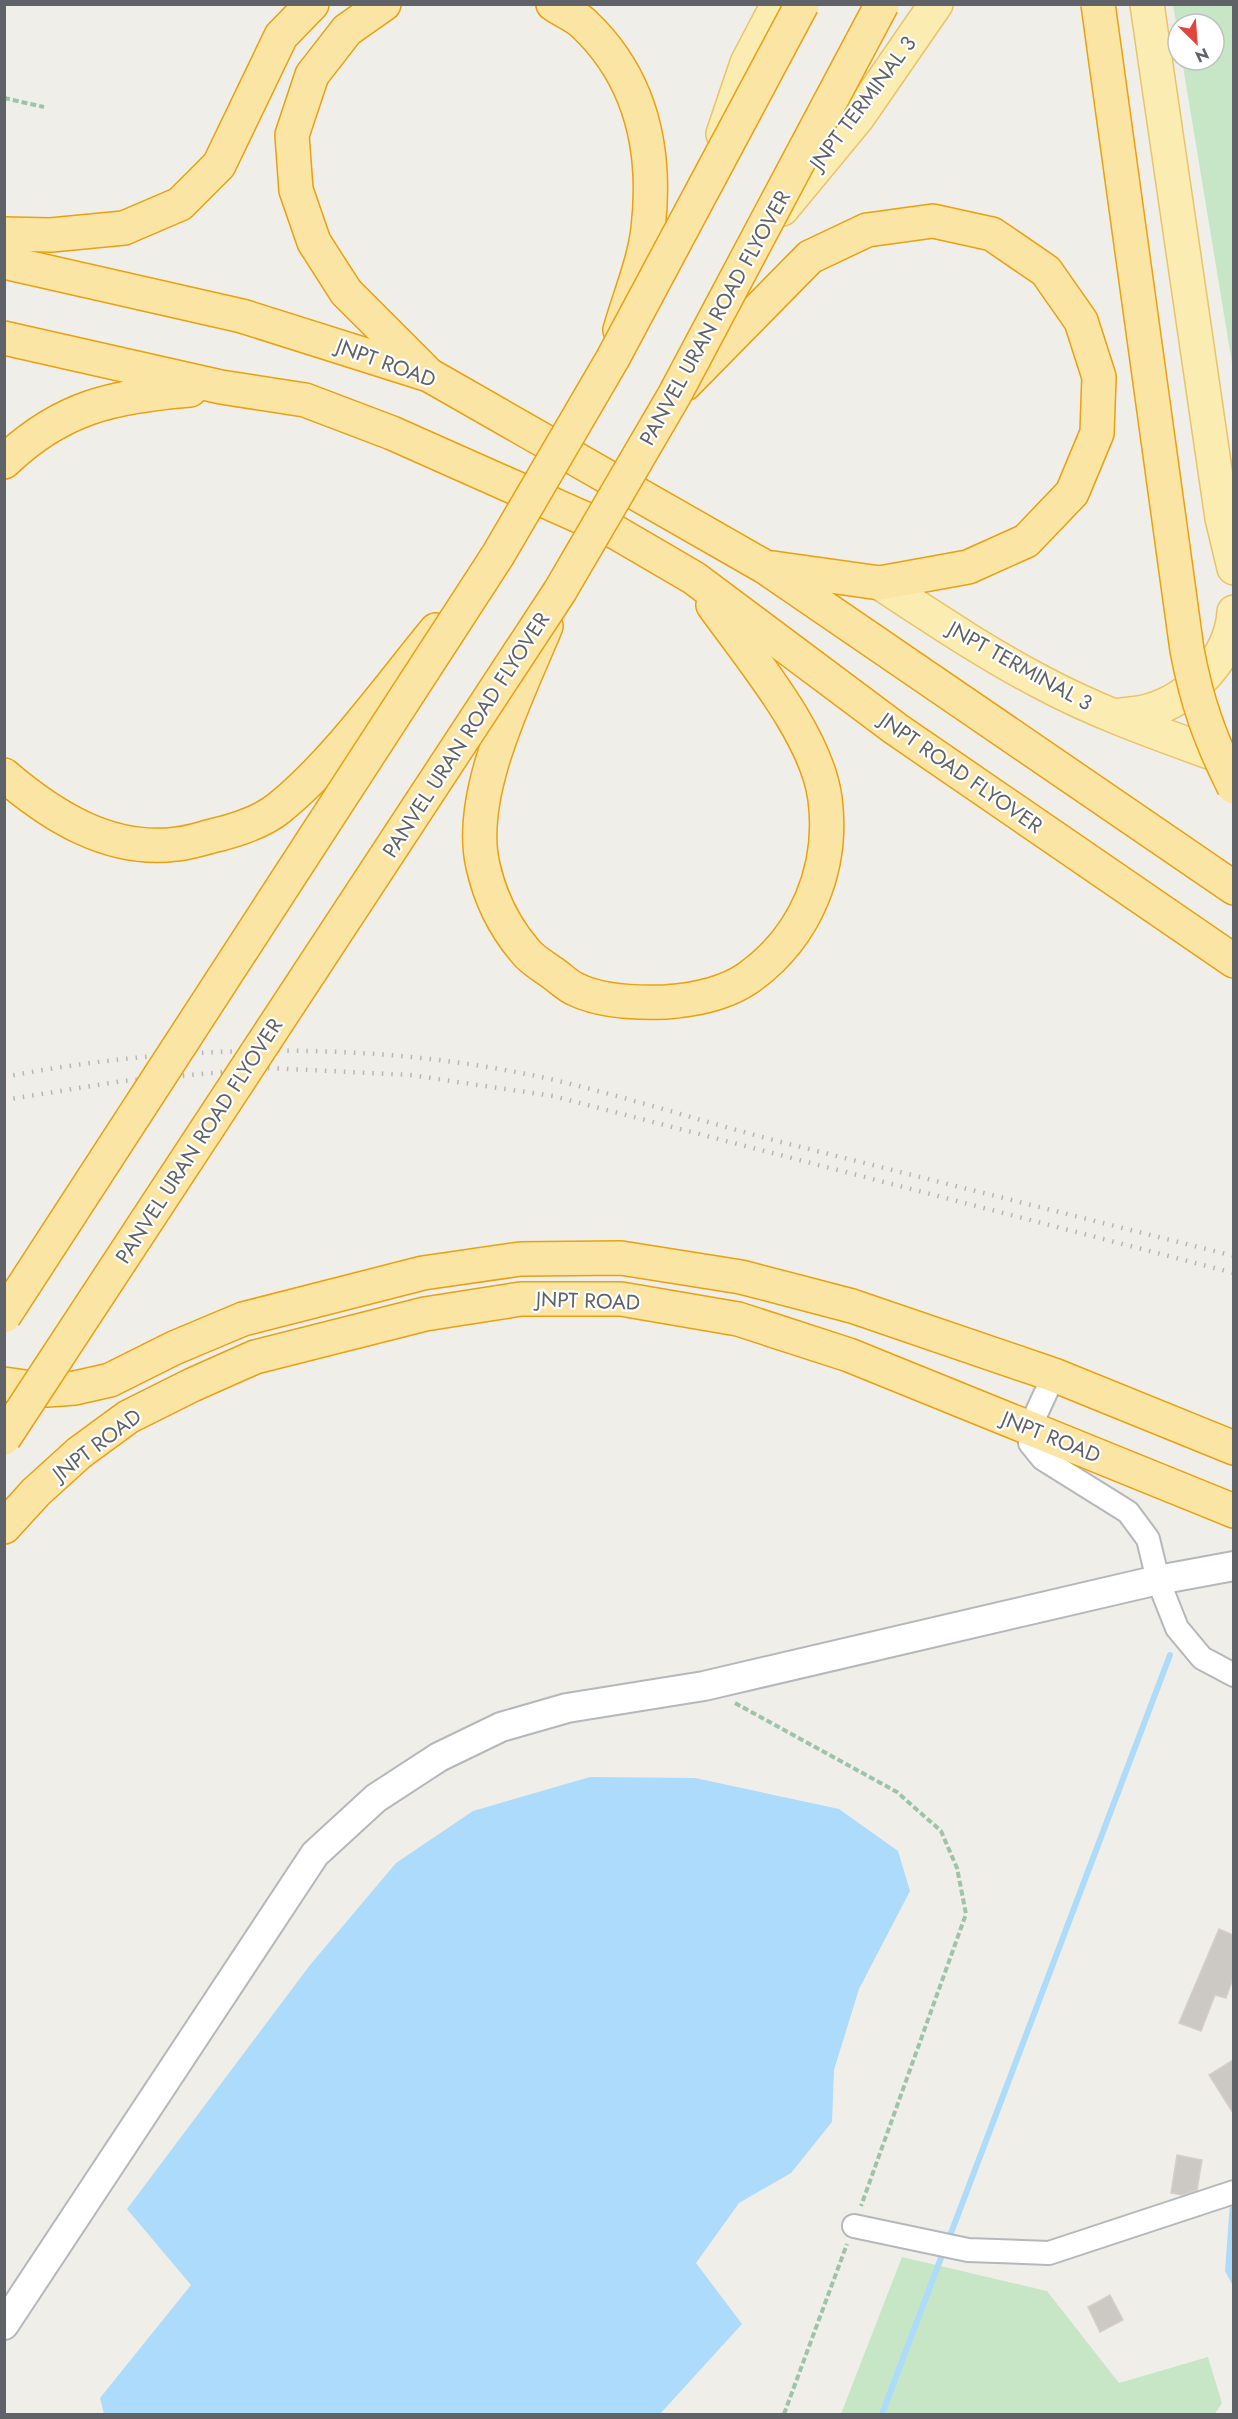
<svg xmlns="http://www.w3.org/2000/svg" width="1238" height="2419" font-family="Jost,sans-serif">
<rect width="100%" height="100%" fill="#f0eee8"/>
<!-- green -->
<g fill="#c7e6c6">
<polygon points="1173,5 1233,5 1233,369 1182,60 1214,60 1214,24 1178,24 1178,34"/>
<polygon points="902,2257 1047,2291 1119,2383 1208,2357 1222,2403 1215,2414 841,2414"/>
</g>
<!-- water -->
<g fill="#addbfb">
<polygon points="590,1777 695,1778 839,1809 898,1851 910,1891 859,1989 834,2070 832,2122 791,2173 739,2203 696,2263 742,2324 660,2414 104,2414 100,2398 191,2285 127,2209 310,1965 396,1863 473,1811"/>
<polygon points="1233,2201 1233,2286 1225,2271 1230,2203"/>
</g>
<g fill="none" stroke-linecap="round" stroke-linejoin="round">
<!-- stream -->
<g stroke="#addbfb" stroke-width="6">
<polyline points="948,2241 1170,1655"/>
<polyline points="882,2414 944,2250"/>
</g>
</g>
<!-- building -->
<g fill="#ccc9c4" stroke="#d5d0c6" stroke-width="1.5">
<polygon points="1219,1929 1233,1935 1233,1978 1226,1998 1215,1995 1201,2031 1179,2023"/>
<polygon points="1233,2060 1233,2113 1209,2075"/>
<polygon points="1177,2155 1202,2160 1197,2190 1182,2195 1171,2193"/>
<polygon points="1110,2295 1123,2320 1100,2332 1088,2307"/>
</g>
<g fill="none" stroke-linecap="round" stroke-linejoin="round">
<defs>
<g id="minor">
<polyline points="1054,1375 1029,1429 1030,1443 1043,1459 1128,1512 1148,1539 1158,1580 1177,1628 1202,1658 1234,1675"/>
<polyline points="854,2226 968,2250 1049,2253 1234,2192"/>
</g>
<polyline id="tertiary" points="4,2325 315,1854 376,1798 439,1757 501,1727 567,1708 704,1686 1158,1580 1234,1566"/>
<g id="primary">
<polyline points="1147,4 1222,518 1234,568"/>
<polyline points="723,134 747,63 778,4"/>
<polyline points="782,209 858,117 936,4"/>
<path d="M880 583C932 617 984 652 1039 681 1100 714 1168 737 1234 761"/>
<path d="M1116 716C1126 714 1137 714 1148 711 1191 699 1231 658 1234 612"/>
</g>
<g id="trunk">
<polyline points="384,4 347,30 312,75 292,135 296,190 314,242 346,292 424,370"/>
<path d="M553 4C563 11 576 16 584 24 642 79 657 152 648 229 644 263 629 298 620 330"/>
<polyline points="4,234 51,235 124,228 180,204 219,165 281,36 312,4"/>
<polyline points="4,262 242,316 429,375 765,567 1234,888"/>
<polyline points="4,338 221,387 305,400 392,433 617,533 694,578 896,729 1234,961"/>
<polyline points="685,384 810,257 867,230 933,221 992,234 1046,271 1081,321 1099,377 1097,433 1072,493 1026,541 968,567 880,583 773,568"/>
<path d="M4 462C61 407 114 396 190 390"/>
<path d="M546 626C519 692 466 794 483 866 490 897 505 928 526 952 533 961 545 967 554 974 561 979 568 986 575 989 601 1002 637 1003 666 1002 693 1000 725 994 748 978 806 937 834 868 825 799 817 735 750 657 713 605"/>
<path d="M4 775C52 816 110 853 177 844 188 843 200 839 212 836 233 831 262 822 279 808 335 763 389 687 436 630"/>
<polyline points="4,1384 47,1390 75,1388 110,1380 174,1348 243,1319 423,1273 520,1259 621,1258 741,1277 852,1306 1054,1375 1234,1448"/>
<polyline points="4,1527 36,1492 79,1453 128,1417 192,1385 255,1357 425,1314 521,1299 621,1299 738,1319 849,1355 1234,1511"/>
</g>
</defs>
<!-- minor casing -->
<use href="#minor" stroke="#b5b8bb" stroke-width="26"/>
<!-- tertiary casing -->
<use href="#tertiary" stroke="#b5b8bb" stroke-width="32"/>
<!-- primary casing -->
<use href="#primary" stroke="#ebc266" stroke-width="36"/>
<!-- trunk casing -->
<use href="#trunk" stroke="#eba00c" stroke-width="36"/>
<!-- path -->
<g stroke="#9ec4a8" stroke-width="4" stroke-dasharray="6 3" stroke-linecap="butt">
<polyline points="4,98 44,107"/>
<polyline points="735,1703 897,1792 941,1831 957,1868 966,1914 861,2206"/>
<polyline points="784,2414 847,2244"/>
</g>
<!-- minor -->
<use href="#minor" stroke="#fff" stroke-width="22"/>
<!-- tertiary -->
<use href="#tertiary" stroke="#fff" stroke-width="28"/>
<!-- primary -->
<use href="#primary" stroke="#fbedb2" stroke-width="33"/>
<!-- trunk -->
<use href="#trunk" stroke="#fae5a4" stroke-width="33"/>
<!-- rail -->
<g stroke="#b5b6b7" stroke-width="4.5" stroke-dasharray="1.5 8" stroke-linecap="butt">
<path d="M4 1077C180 1043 375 1040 550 1079 627 1097 704 1122 781 1142 932 1180 1083 1218 1234 1256"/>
<polyline points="4,1100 123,1081 269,1068 410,1075 553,1096 1234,1273"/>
</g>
<defs>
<g id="trunk-bridge">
<path d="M1098 4 1187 650C1197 703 1210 739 1234 787"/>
<polyline points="4,1316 498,555 613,358 802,4"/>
<polyline points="4,1438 560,591 675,394 882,4"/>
</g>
</defs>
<!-- trunk-bridge casing -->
<use href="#trunk-bridge" stroke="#eba00c" stroke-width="36" stroke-linecap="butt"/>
<!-- trunk-bridge -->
<use href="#trunk-bridge" stroke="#fae5a4" stroke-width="33"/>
</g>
<g text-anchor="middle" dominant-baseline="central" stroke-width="4.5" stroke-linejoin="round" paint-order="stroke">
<!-- street labels -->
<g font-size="21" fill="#5f6367" stroke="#fff">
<text transform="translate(863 103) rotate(-53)">JNPT TERMINAL 3</text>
<text transform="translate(715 318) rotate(-61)">PANVEL URAN ROAD FLYOVER</text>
<text transform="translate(386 363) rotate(20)">JNPT ROAD</text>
<text transform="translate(1020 666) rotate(29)">JNPT TERMINAL 3</text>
<text transform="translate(466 735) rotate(-57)">PANVEL URAN ROAD FLYOVER</text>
<text transform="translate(961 773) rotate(35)">JNPT ROAD FLYOVER</text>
<text transform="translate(199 1141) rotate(-57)">PANVEL URAN ROAD FLYOVER</text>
<text transform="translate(588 1301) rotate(2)">JNPT ROAD</text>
<text transform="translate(1051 1437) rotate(22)">JNPT ROAD</text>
<text transform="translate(97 1445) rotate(-37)">JNPT ROAD</text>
</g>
</g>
<!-- border -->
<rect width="1238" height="2419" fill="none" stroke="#5f6367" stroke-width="12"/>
<!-- north arrow -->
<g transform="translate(1196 42) rotate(155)"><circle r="28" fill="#ffffff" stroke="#bfc1c2" stroke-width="1.5"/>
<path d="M0-4.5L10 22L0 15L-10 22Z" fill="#e1463d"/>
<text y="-9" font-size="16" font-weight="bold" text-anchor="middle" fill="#5f6367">N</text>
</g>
</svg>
